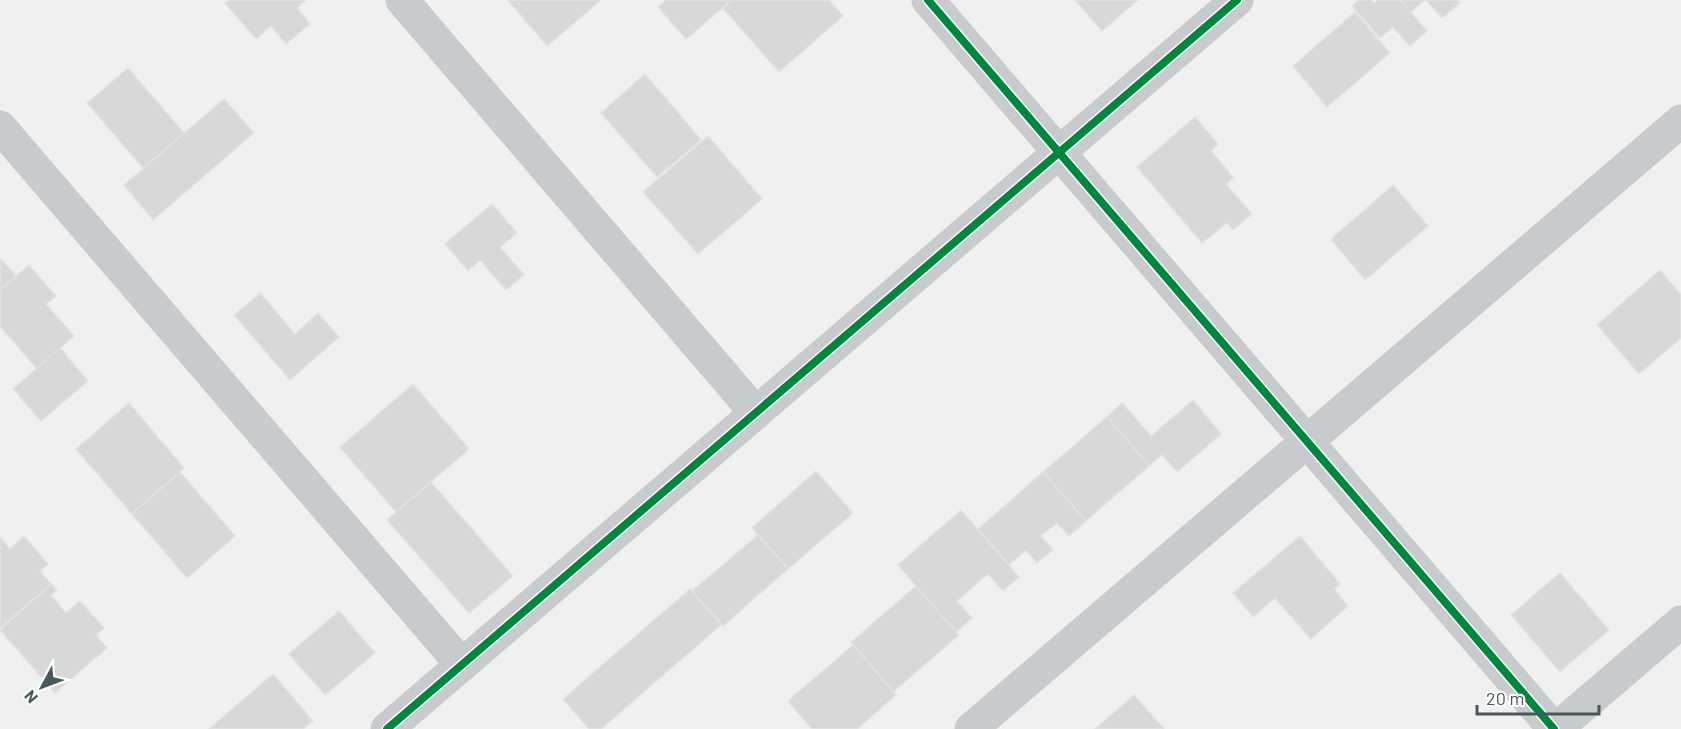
<svg xmlns="http://www.w3.org/2000/svg" width="1681" height="729" font-family="Barlow,sans-serif">
<rect width="100%" height="100%" fill="#f1f0f0"/>
<!-- building -->
<g fill="#d7d8d9" stroke="#e2e2e3" stroke-width="1.5">
<polygon points="229,0 304,0 305,1 297,8 310,24 286,44 271,26 256,39 225,3"/>
<polygon points="508,0 601,0 547,46"/>
<polygon points="666,0 732,0 686,39 658,7"/>
<polygon points="732,0 829,0 843,16 779,72 723,8"/>
<polygon points="1075,0 1138,0 1102,31"/>
<polygon points="1358,0 1371,0 1374,3 1378,0 1400,0 1427,31 1410,46 1393,27 1380,38 1352,6"/>
<polygon points="1400,0 1425,0 1411,12"/>
<polygon points="1426,0 1457,0 1460,3 1442,18"/>
<polygon points="1355,12 1390,53 1327,107 1293,66"/>
<polygon points="128,68 184,133 143,168 87,103"/>
<polygon points="645,74 701,140 657,177 601,113"/>
<polygon points="224,99 254,133 153,220 124,185"/>
<polygon points="1195,117 1218,144 1211,151 1234,178 1226,184 1252,214 1233,230 1227,223 1202,243 1137,167"/>
<polygon points="708,136 762,199 698,254 643,192"/>
<polygon points="1393,185 1428,226 1365,280 1331,239"/>
<polygon points="492,204 517,233 500,247 524,275 506,290 480,260 468,271 445,244"/>
<polygon points="0,258 16,276 0,290"/>
<polygon points="29,265 56,296 46,304 74,336 37,369 0,326 0,290"/>
<polygon points="1660,270 1681,295 1681,338 1639,374 1597,325"/>
<polygon points="260,293 295,334 318,313 339,337 290,380 234,315"/>
<polygon points="60,348 88,381 41,421 13,389"/>
<polygon points="413,384 469,449 396,512 340,447"/>
<polygon points="1193,400 1221,434 1177,472 1162,455 1149,466 1107,417 1122,403 1151,436"/>
<polygon points="129,403 184,468 132,514 76,449"/>
<polygon points="1107,417 1149,466 1086,521 1043,472"/>
<polygon points="816,471 853,513 788,569 752,528"/>
<polygon points="180,472 235,536 187,578 132,514"/>
<polygon points="1043,472 1086,521 1069,536 1057,523 1041,536 1053,550 1037,563 1026,550 1009,565 978,529"/>
<polygon points="431,482 513,576 469,613 387,520"/>
<polygon points="961,510 1019,577 1003,591 988,574 957,601 972,618 956,632 898,565"/>
<polygon points="758,535 788,569 723,626 692,591"/>
<polygon points="24,536 48,564 40,571 51,584 0,628 0,537 10,549"/>
<polygon points="1300,536 1340,584 1334,589 1348,606 1311,639 1275,598 1253,617 1233,593"/>
<polygon points="1560,573 1609,630 1560,672 1511,615"/>
<polygon points="51,584 57,590 51,595 66,613 80,601 104,628 96,635 107,648 55,693 0,630"/>
<polygon points="916,586 959,635 893,692 851,642"/>
<polygon points="690,589 721,625 601,729 589,729 563,699"/>
<polygon points="339,611 375,653 325,695 289,654"/>
<polygon points="853,645 896,695 857,729 812,729 788,701"/>
<polygon points="273,674 313,721 303,729 209,729"/>
<polygon points="1134,695 1164,729 1095,729"/>
</g>
<g fill="none" stroke-linecap="round" stroke-linejoin="round">
<!-- minor -->
<g stroke="#c7cbcd" stroke-width="33">
<polyline points="402,0 756,413"/>
<polyline points="928,0 1554,729"/>
<polyline points="0,127 462,665"/>
<polyline points="387,729 1237,0"/>
<polyline points="971,729 1681,121"/>
<polyline points="1556,729 1681,622"/>
</g>
<defs>
<g id="cycleway">
<polyline points="928,0 1554,729"/>
<polyline points="387,729 1237,0"/>
</g>
</defs>
<!-- cycleway casing -->
<use href="#cycleway" stroke="#fff" stroke-width="11"/>
<!-- cycleway -->
<use href="#cycleway" stroke="#00873e" stroke-width="8"/>
</g>
<!-- north arrow -->
<g transform="translate(42 687) rotate(229)" stroke="#ffffff" stroke-width="4.5" paint-order="stroke">
<path d="M0-4.5L10 22L0 15L-10 22Z" fill="#46585e"/>
<text y="-9" font-size="16" font-weight="bold" text-anchor="middle" fill="#46585e">N</text>
</g>
<!-- scale -->
<path d="M1477 705v9h122v-9" fill="none" stroke="#46585e" stroke-width="3"/>
<text x="1486" y="705" font-size="18" fill="#46585e" stroke="#ffffff" stroke-width="4.5" paint-order="stroke">20 m</text>
</svg>
